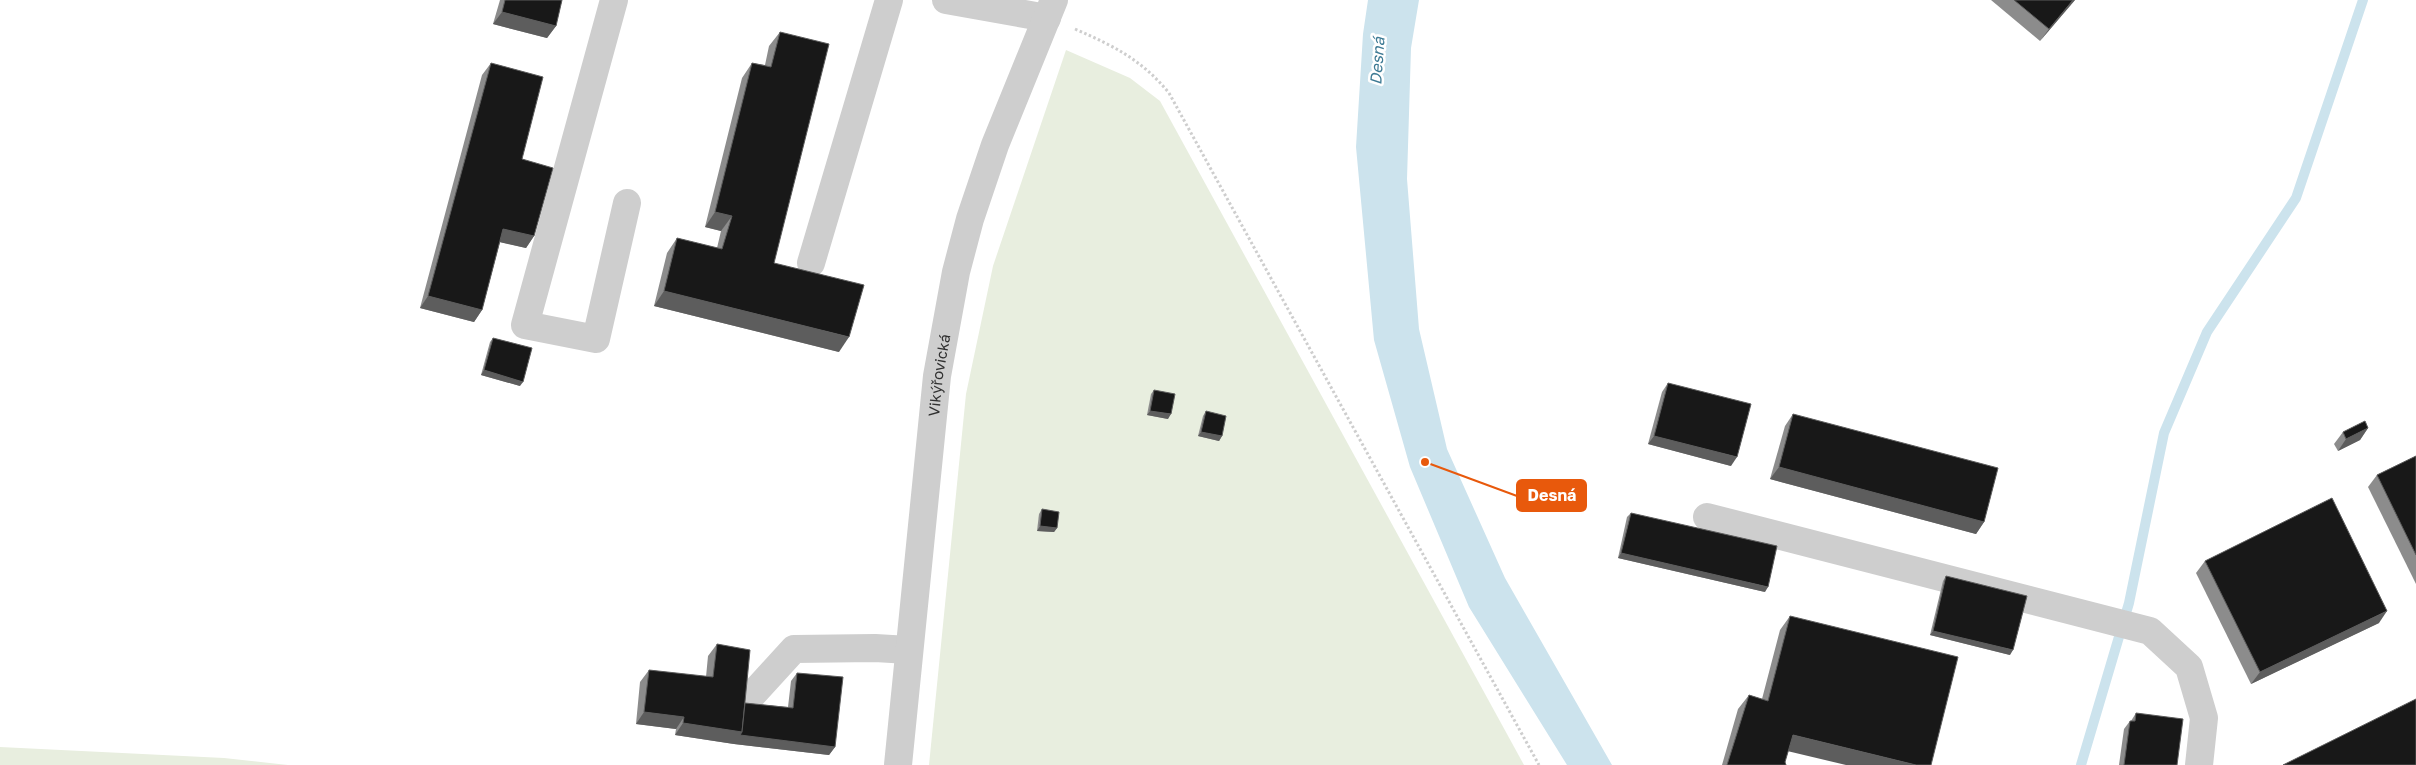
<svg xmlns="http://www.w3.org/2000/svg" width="2416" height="765" font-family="'Golos Text',sans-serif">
<rect width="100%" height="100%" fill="#fff"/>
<!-- green -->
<g fill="#e8eedf">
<polygon points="1066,50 1130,78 1160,101 1524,765 929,765 966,394 993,266"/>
<polygon points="0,747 224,758 288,765 0,765"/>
</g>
<!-- water -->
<polygon fill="#cce3ed" points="1368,0 1419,0 1411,48 1407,179 1419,329 1447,449 1505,578 1612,765 1567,765 1469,607 1410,467 1374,340 1356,147 1363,34"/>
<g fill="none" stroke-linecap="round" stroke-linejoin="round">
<!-- stream -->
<polyline stroke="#cce3ed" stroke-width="10" points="2081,765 2129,603 2164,433 2207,332 2296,198 2363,0"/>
<!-- path -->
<path stroke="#cecece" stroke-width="3" stroke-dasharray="2.5 2.5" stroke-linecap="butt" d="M1075 29C1114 46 1142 60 1169 93L1539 765"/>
<!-- minor -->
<g stroke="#cecece" stroke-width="28">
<polyline points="614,0 525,325 596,339 627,203"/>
<polyline points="946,0 1047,18"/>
<polyline points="811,263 889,0"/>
<polyline points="1707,517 2150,631 2189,667 2204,718 2199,765"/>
<polyline points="752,695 794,649 875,648 909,650"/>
<path id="s1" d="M898 765 937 376 956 272 970 219 995 145 1054 0"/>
</g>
</g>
<!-- wall -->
<g fill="#8c8c8c">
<polygon points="500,0 562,0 556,26 547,38 493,24"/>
<polygon points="1991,0 2075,0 2040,41"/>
<polygon points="780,32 774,263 839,352 654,306 667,253 677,238 717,248 721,231 705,227 742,78 752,63 765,65 769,46"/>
<polygon points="491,63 522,159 534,236 526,248 500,242 482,310 474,322 420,308 482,75"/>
<polygon points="493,338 520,386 481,375 490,342"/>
<polygon points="1668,383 1731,466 1648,444 1662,392"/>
<polygon points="1154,390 1168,419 1147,415 1151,394"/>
<polygon points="1206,411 1222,436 1219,441 1198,436 1203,416"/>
<polygon points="1793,414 1984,522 1976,534 1770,479 1785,426"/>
<polygon points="2368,428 2360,440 2338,451 2334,444 2343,432"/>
<polygon points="2416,456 2416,584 2368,487 2377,475"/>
<polygon points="1042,509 1057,528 1054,532 1037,531 1039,514"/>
<polygon points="1631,513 1765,592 1618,558 1627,517"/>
<polygon points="2205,561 2379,623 2251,684 2196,573"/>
<polygon points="1946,576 2010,655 1930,635 1943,581"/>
<polygon points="1790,616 1788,751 1785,762 1786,765 1722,765 1738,709 1749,695 1762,699 1780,630"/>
<polygon points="717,644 745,703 788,707 791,681 797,673 835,747 829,755 734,744 675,735 676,729 636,724 640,682 649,670 706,677 708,656"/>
<polygon points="2136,713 2177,765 2119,765 2124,729 2130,721 2131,721"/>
</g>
<!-- shaded-wall -->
<g fill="#5d5d5d">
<polygon points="2073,0 2075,0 2040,41 2049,29"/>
<polygon points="502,12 556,26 547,38 493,24"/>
<polygon points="715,212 732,216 721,231 705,227"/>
<polygon points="503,229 534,236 526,248 495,241"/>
<polygon points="664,291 849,337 839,352 654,306"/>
<polygon points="428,296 482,310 474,322 420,308"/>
<polygon points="484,370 523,382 520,386 481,375"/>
<polygon points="1150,411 1171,414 1168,419 1147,415"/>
<polygon points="2368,428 2360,440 2338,451 2346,439"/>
<polygon points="1201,432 1222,436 1219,441 1198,436"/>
<polygon points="1654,436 1737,457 1731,466 1648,444"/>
<polygon points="1779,467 1984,522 1976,534 1770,479"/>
<polygon points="1040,526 1057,528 1054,532 1037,531"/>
<polygon points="1621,553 1768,587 1765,592 1618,558"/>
<polygon points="2387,611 2379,623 2251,684 2260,672"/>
<polygon points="1933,631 2013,650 2010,655 1930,635"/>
<polygon points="644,712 684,717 676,729 636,724"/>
<polygon points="683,723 742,732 835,747 829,755 734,744 675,735"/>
<polygon points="1793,735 1916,765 1846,765 1783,750"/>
</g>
<!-- building -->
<g fill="#181818" stroke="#5d5d5d">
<polygon points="505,0 562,0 556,26 502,12"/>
<polygon points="2014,0 2073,0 2049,29"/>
<polygon points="780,32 829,44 774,263 864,285 849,337 664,291 677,238 722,249 732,216 715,212 752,63 771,67"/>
<polygon points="491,63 543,77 522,159 553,168 534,236 503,229 482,310 428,296"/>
<polygon points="493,338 532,348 523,382 484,370"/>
<polygon points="1668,383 1751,404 1737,457 1654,436"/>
<polygon points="1154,390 1175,394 1171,414 1150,411"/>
<polygon points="1206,411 1226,416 1222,436 1201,432"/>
<polygon points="1793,414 1998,468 1984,522 1779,467"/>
<polygon points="2365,421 2368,428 2346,439 2343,432"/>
<polygon points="2416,456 2416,555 2377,475"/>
<polygon points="2332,498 2387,611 2260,672 2205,561"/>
<polygon points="1042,509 1059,512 1057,528 1040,526"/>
<polygon points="1631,513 1777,546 1768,587 1621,553"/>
<polygon points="1946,576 2027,596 2013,650 1933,631"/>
<polygon points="1790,616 1958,657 1931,765 1916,765 1793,735 1785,762 1786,765 1727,765 1749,695 1768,701"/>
<polygon points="717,644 750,650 742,732 683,723 684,717 644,712 649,670 713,677"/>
<polygon points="797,673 843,677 835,747 740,735 742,732 745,703 793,708"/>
<polygon points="2416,699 2416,765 2283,765"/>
<polygon points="2136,713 2183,719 2177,765 2124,765 2130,721 2135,721"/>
</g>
<g text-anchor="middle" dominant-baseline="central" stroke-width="5" stroke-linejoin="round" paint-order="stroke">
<!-- street labels -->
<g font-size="15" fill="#313131" stroke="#fff">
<text stroke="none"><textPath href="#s1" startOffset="392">Vikýřovická</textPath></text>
</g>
<!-- water labels -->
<g font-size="16" font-style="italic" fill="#3d7a94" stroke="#fff">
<text transform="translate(1377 61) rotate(-86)">Desná</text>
</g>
</g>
<!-- callouts -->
<path fill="none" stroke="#e8590c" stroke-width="2" d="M1425 462L1517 496"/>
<circle fill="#e8590c" stroke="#fff" stroke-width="2" cx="1425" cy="462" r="5"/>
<rect fill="#e8590c" stroke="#e8590c" stroke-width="2" x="1517" y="480" width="69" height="31" rx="5"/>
<g font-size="16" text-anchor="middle" font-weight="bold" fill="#fff">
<text x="1552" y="501">Desná</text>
</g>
</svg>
